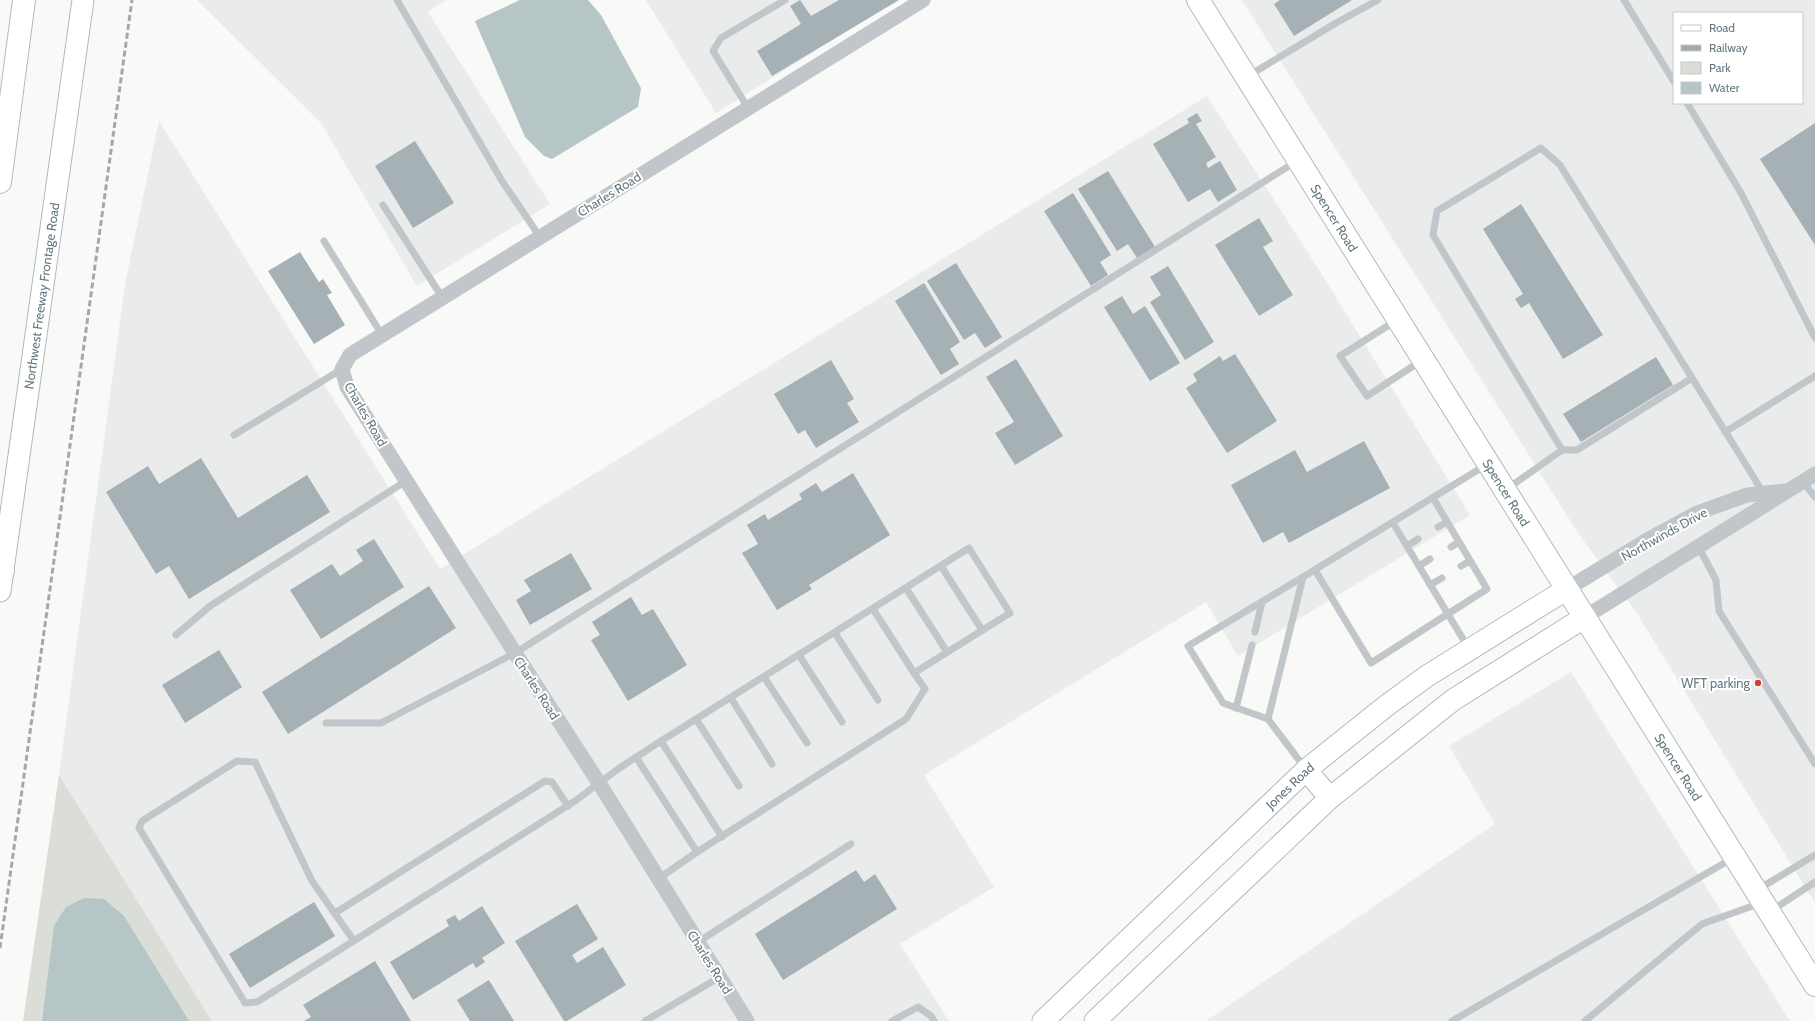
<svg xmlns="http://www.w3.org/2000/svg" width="1815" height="1021" font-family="Cabin,sans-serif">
<rect width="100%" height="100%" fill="#f9f9f7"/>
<!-- built -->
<g fill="#eaebeb" fill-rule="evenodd">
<polygon points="197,0 446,0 428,12 550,204 417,286 321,123"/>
<polygon points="646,0 897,0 716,113"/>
<path d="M1242 0H1815V903L1636 612 1578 533ZM1674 13H1802V103H1674Z"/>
<polygon points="1207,96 1321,273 1470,515 1238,656 1206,602 924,775 994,887 900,944 949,1021 212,1021 59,775 125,284 159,121 440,569"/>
<polygon points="1571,672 1790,1021 1206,1021 1495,824 1449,746"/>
</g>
<!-- green -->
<polygon fill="#dbded7" points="59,775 212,1021 23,1021"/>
<!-- water -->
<g fill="#b6c6c7">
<polygon points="520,0 588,0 601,15 641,88 638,107 552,159 544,156 525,137 475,21"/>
<polygon points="84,898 104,899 124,916 189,1021 42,1021 54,926 66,907"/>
</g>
<!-- building -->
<g fill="#a5b1b5">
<polygon points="800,0 811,16 839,0 899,0 772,76 757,51 801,24 790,6"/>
<polygon points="1280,0 1352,0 1294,36 1274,4"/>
<polygon points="1197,113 1202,121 1196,124 1216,157 1206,163 1208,168 1220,161 1237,190 1218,202 1210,189 1188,202 1153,144 1189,123 1187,119"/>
<polygon points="1815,123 1815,245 1760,159"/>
<polygon points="415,141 454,203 413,228 375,166"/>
<polygon points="1108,171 1155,247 1137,258 1128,244 1117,251 1078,189"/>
<polygon points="1073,193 1111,255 1100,262 1108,275 1091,286 1044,211"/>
<polygon points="1521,204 1603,335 1563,359 1529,303 1521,308 1515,299 1523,294 1483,229"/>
<polygon points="1259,218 1273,241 1263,247 1293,295 1259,316 1215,245"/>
<polygon points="300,252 319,282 323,279 332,293 327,295 345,325 314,344 268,271"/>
<polygon points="956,263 1002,337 985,348 975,333 964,340 927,281"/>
<polygon points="1168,266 1214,342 1185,360 1150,302 1161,295 1150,277"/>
<polygon points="924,283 960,342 950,349 959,364 941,375 895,301"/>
<polygon points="1122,296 1133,314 1145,306 1180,363 1150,381 1104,307"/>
<polygon points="1235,354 1277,421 1227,453 1186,388 1197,381 1193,374 1220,356 1223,361"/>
<polygon points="1656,357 1673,385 1581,442 1563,414"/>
<polygon points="1016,359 1063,436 1015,465 995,433 1014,422 986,377"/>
<polygon points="831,360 854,399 847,403 859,422 816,448 805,430 798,434 774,394"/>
<polygon points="1364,441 1390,488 1289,543 1283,532 1263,543 1231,485 1295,450 1307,472"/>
<polygon points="201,458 238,518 307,475 330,512 189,599 169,566 156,574 106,492 148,466 159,484"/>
<polygon points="853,473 890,535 809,585 812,589 777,610 742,553 758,544 747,525 765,514 768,520 802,499 799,494 816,483 822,492"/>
<polygon points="374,539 404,587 321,639 290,590 332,564 340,576 363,561 356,550"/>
<polygon points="571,553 592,589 530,625 516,600 531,591 524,580"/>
<polygon points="429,586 456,628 288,734 262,692"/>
<polygon points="631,597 642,615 653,609 687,665 628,701 591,640 600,635 592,622"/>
<polygon points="219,650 242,687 185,723 162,685"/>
<polygon points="856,870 864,882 875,874 897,909 783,980 755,934"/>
<polygon points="314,902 335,936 250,988 229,954"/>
<polygon points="577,904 598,939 572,955 577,963 603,947 626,985 567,1021 564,1021 515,941"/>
<polygon points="482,906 505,943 482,958 485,962 476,968 473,963 413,1000 390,962 449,926 446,920 455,915 459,921"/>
<polygon points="375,961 411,1021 304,1021 311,1017 303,1005"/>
<polygon points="489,980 514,1021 470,1021 457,1000"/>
</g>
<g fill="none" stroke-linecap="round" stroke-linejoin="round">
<defs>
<g id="secondary">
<path id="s1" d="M0 591 83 0"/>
<polyline points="1306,770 1330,798"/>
<path id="s2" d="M1043 1021 1306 770 1386 706 1427 676 1567 589"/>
<polyline points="1095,1021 1330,798 1453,700 1585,617"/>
</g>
<g id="primary">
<path id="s3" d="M1198 0 1815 985"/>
</g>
<g id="motorway">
<polyline points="0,182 24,0"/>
<polyline points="0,578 3,571"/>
</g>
</defs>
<!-- secondary casing -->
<use href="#secondary" stroke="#b1b9bc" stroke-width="23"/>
<!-- primary casing -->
<use href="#primary" stroke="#b4babd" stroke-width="24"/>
<!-- motorway casing -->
<use href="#motorway" stroke="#b4b9bc" stroke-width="24"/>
<!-- service -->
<g stroke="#c0c6c9" stroke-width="7">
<polyline points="397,0 502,181 540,237"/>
<polyline points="1624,0 1674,82"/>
<polyline points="1248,76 1336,23 1378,0"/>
<polyline points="1687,103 1741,193 1815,338"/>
<polyline points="748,108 713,51 721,38 785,0"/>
<polyline points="383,205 442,297"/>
<polyline points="324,241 382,335"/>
<polyline points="1397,320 1340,356 1367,396 1421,361"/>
<polyline points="1725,432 1815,376"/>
<polyline points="234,435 342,369"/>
<polyline points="1562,450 1577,450 1692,378"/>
<polyline points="1803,482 1815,497"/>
<polyline points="1507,489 1562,450 1433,235 1437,211 1541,148 1560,165 1764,494"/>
<polyline points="1393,523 1469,649"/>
<polyline points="1438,527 1447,522"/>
<polyline points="1407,546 1418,539"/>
<polyline points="1698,546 1716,580 1719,611 1815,764"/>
<polyline points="1451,547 1459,542"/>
<polyline points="941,566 982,630"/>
<polyline points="1419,566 1430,559"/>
<polyline points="1461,566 1470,561"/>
<polyline points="1315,570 1371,663 1487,589 1433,498"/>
<polyline points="1430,585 1442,578"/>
<polyline points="906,588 947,652"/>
<polyline points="873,609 914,673"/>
<polyline points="1255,632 1262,602"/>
<polyline points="835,633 878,700"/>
<polyline points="176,635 210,606 406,481"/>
<polyline points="799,655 842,722"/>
<polyline points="764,677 807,743"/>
<polyline points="731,698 772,764"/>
<polyline points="1236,708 1252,645"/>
<polyline points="696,719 739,786"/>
<polyline points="1268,719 1223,703 1188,646 1303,577"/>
<polyline points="326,723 381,723 515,653 1297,161"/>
<polyline points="661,741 722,837"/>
<polyline points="636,757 697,852"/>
<polyline points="1305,768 1268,719 1303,577 1486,465"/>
<polyline points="1757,890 1815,855"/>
<polyline points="1771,911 1815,882"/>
<polyline points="335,913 545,781 552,782 568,806"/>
<polyline points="354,941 312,881 255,762 237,761 142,821 139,828 245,1003 257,1002 575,801 618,769 661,741 969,548 1010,613 914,673 925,689 906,719 697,852 658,879"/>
<polyline points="698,942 851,844"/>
<polyline points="645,1021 720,977"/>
<polyline points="892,1021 918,1007 931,1016 934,1021"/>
<polyline points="1452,1021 1733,858"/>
<polyline points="1585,1021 1702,924 1761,903"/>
</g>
<!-- minor -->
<g stroke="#c0c6c9" stroke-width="15">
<polyline points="1567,589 1649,539 1697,513 1747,495 1785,491"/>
<polyline points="1585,617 1815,474"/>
<polyline points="747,1021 599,783 515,653 347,387 342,369 350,355 923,0"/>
</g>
<!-- secondary -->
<use href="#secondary" stroke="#fff" stroke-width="21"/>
<!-- primary -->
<use href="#primary" stroke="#fff" stroke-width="22"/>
<!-- motorway -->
<use href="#motorway" stroke="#fff" stroke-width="22"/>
<!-- rail -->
<polyline stroke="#a0aaad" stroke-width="3" stroke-dasharray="6 3" stroke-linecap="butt" points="0,948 132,0"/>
</g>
<!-- markers -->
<circle fill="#db3d36" stroke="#fff" stroke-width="1.5" cx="1758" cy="683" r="4"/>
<g text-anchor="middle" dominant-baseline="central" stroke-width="4" stroke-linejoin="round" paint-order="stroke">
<!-- street labels -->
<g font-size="13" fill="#667a81" stroke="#fff">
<text transform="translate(609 194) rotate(-32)">Charles Road</text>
<text stroke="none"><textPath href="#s3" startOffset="257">Spencer Road</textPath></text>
<text stroke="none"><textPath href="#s1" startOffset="298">Northwest Freeway Frontage Road</textPath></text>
<text transform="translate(366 414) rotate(60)">Charles Road</text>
<text stroke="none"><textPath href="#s3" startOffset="581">Spencer Road</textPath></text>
<text transform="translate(1664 534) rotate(-29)">Northwinds Drive</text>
<text transform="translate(537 688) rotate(57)">Charles Road</text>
<text stroke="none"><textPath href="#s3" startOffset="905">Spencer Road</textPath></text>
<text stroke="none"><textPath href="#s2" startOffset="341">Jones Road</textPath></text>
<text transform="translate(710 962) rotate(58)">Charles Road</text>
</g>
<!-- poi labels -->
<g font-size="13" fill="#667a81" stroke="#fff" text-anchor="end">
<text x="1750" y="683">WFT parking</text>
</g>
</g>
<!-- legend -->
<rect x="1673" y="12" width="130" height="92" fill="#ffffff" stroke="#c2cacd"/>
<rect x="1681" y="25" width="20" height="6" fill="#ffffff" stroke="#c2cacd"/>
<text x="1709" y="32" font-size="12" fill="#667a81">Road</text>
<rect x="1681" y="45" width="20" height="6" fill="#a0aaad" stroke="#c2cacd"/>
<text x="1709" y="52" font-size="12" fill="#667a81">Railway</text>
<rect x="1681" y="62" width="20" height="12" fill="#dbded7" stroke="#c2cacd"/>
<text x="1709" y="72" font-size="12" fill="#667a81">Park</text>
<rect x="1681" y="82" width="20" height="12" fill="#b6c6c7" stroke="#c2cacd"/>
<text x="1709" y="92" font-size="12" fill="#667a81">Water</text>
</svg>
